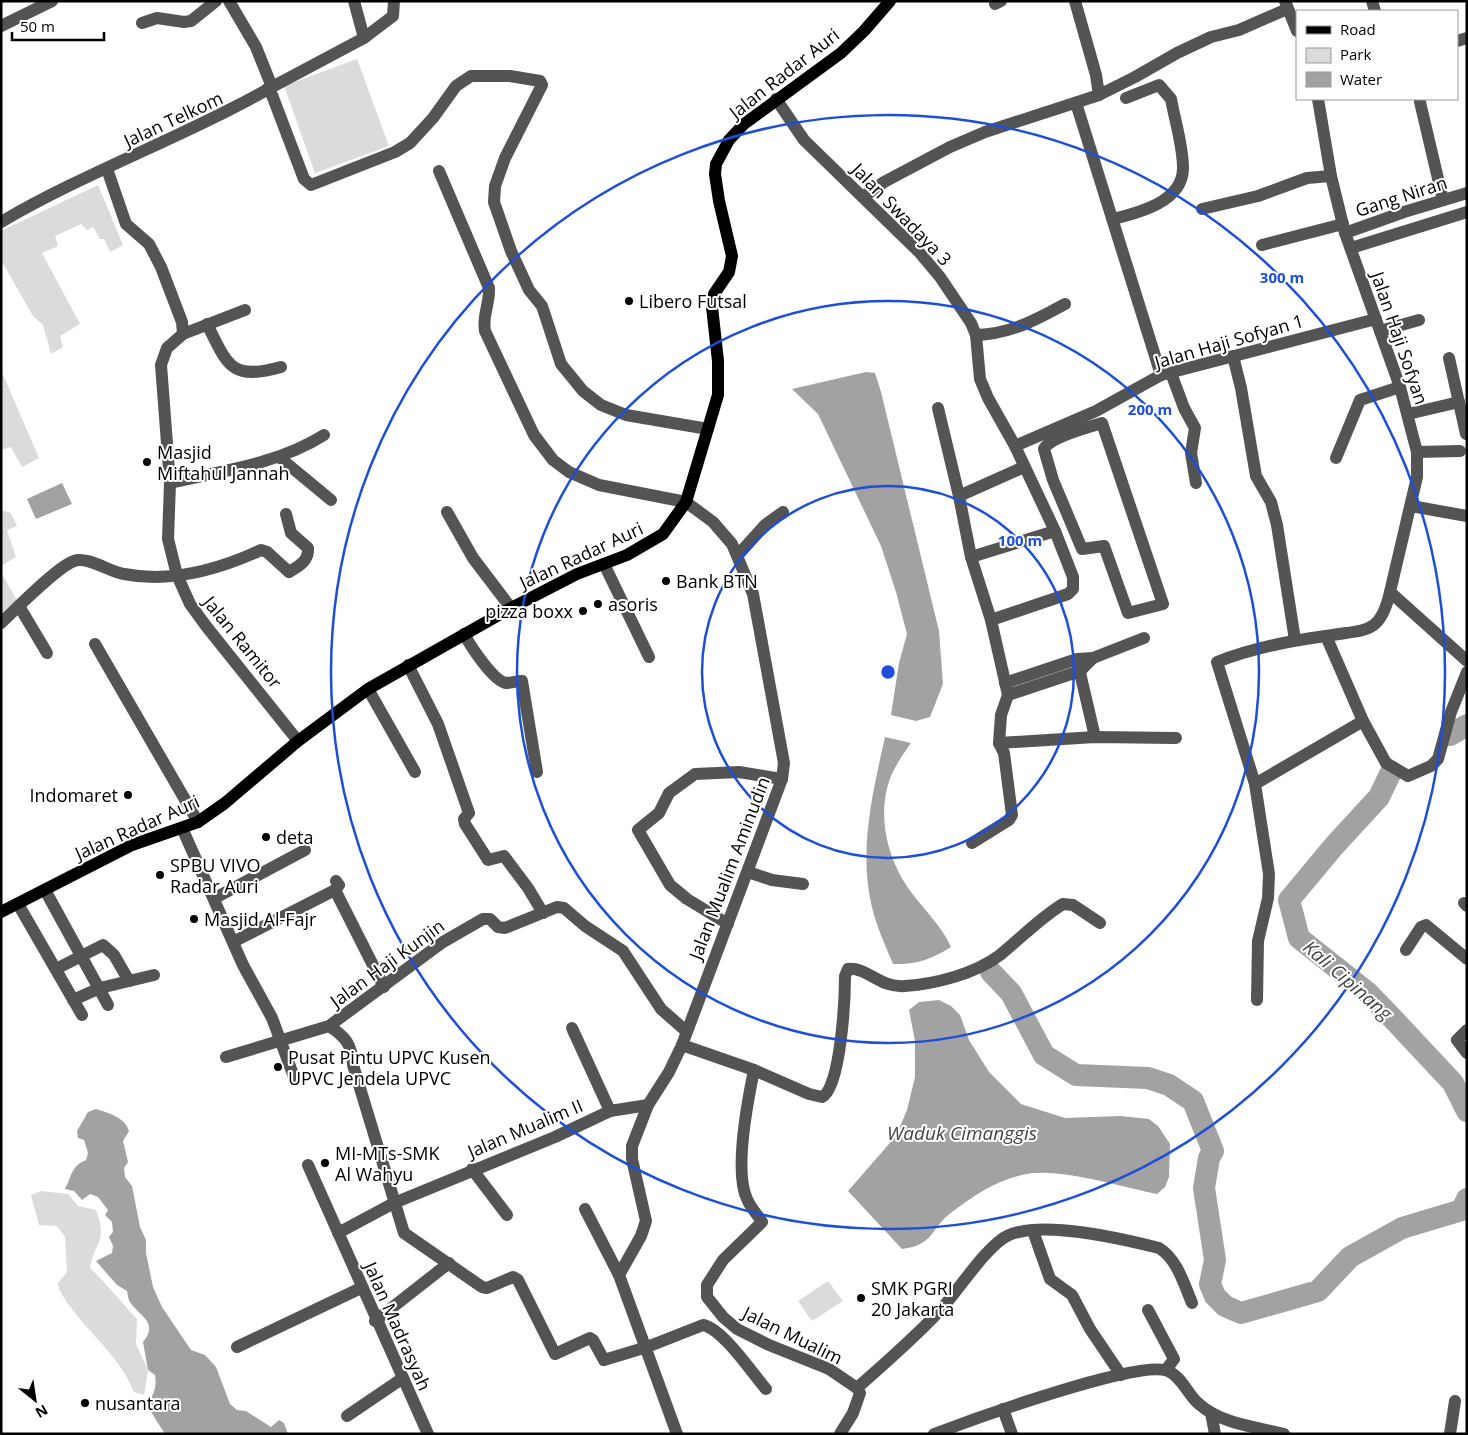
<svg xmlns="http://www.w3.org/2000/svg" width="1468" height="1435" font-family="'Open Sans',sans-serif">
<rect width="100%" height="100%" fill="#fff"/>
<!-- green -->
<g fill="#dbdbdb">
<polygon points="357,59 389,146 315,173 284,86"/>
<polygon points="98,185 123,245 110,252 104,239 100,239 93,227 87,230 81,224 55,236 58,246 42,253 80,324 60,336 63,347 51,354 43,325 33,316 1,260 1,231"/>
<polygon points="1,370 39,458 22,467 11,447 1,450"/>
<polygon points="1,510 11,513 17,526 7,530 16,557 1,566"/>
<polygon points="1,572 20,606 1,616"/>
<path d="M41 1191 68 1194 78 1206 96 1210C108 1242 95 1240 90 1268 107 1284 121 1302 137 1319L136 1344 148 1370 144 1395 134 1392C118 1351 79 1327 59 1289L58 1283 67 1272 65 1237 57 1226 39 1225 31 1195Z"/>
<polygon points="828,1281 843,1301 812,1321 798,1301"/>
</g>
<!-- water -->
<g fill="#a2a2a2">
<polygon points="866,372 875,373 881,392 939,631 943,684 930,717 916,721 891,715 899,663 907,634 896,592 881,546 818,414 792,389"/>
<polygon points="62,483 72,504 36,519 27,499"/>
<path d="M885 737 911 743C904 753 896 764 891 776 876 814 887 860 911 892 925 911 941 925 951 947 932 959 916 965 893 964 885 945 875 923 871 903 859 848 873 791 885 737Z"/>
<path d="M939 1000 951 1006 960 1015 969 1040 989 1072 1021 1104 1065 1118 1120 1116 1149 1119 1158 1126 1170 1144 1169 1177 1165 1187 1157 1194C1121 1187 1056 1166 1022 1175 995 1181 973 1196 952 1212 930 1228 935 1245 902 1249L848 1191 896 1136 907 1110 915 1077V1041L909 1010 919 1002Z"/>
<path d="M96 1109C108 1113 125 1117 129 1131L123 1141 128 1162 124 1168 125 1177 132 1186 140 1227 146 1240V1253L153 1287 162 1307 191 1350 205 1355 216 1367 230 1404 237 1410 246 1411 271 1427 279 1420 284 1423 288 1434H165L146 1404C154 1397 157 1385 155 1375L148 1370 143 1342C159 1322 140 1317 130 1302 128 1300 128 1294 127 1291L117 1285 96 1261 112 1253 113 1246 109 1237 113 1232 112 1222 105 1215 108 1210 98 1197 90 1194 82 1200 74 1191 65 1189C72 1176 71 1166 86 1160L88 1153 84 1140 78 1138 77 1131 88 1112Z"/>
</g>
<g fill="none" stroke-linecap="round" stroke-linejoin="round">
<!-- river -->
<g stroke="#a2a2a2" stroke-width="22">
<polyline points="1450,735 1467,725"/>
<polyline points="1391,772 1379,797 1334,846 1289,900 1299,938 1367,992 1395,1021 1453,1083 1467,1111"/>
<polyline points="991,972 1011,993 1044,1055 1076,1075 1148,1078 1169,1085 1193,1101 1213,1151 1209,1158 1204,1188 1215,1260 1210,1284 1215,1296 1225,1306 1241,1313 1318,1291 1350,1257 1402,1228 1462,1210 1467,1199"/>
</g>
<!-- minor -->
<g stroke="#545454" stroke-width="12">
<polyline points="354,1 364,38"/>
<polyline points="1075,1 1096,75 1099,95"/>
<polyline points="1285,1 1297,31"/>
<polyline points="1372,1 1375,11"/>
<polyline points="995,4 1001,1"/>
<polyline points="142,23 157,18 184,22 191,21 216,1"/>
<polyline points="1,26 52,1"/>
<polyline points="1457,41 1467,38"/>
<polyline points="272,87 364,38 393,16 394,1"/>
<polyline points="267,89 272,95 304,179 311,185 395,152 410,143 433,118 456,86 471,76 510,76 540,81 542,85 505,158 495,186 494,202 511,251 529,290 542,306 561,364 583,391 601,405 626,415 708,429"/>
<polyline points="776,99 804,140 919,252 940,277 971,323 976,335 980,379 988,398 1015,446 1055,531 1073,577 1073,589 1068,594 991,620 1008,695 1001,715 999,743 1004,753 1012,815 1009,820 972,843"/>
<polyline points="1318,99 1331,176 1345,233 1400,387 1417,452 1417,477 1390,592 1467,661"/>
<polyline points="1420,102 1443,200"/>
<polyline points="1076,103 1161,375"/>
<polyline points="107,169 126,224 149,244 161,267 182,322 183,334 167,348 161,365 170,483 168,539 177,575 190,604 206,626 298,741"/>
<path d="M439 171 489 288C490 303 482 316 485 331L534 435 553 460 569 472 599 485 686 502 713 522 732 544 753 594 784 763 782 779 682 1045 669 1072 648 1105 632 1146V1159L646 1221 641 1236 619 1275 677 1434"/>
<polyline points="863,197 884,182 950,147 985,132 1099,95 1135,77 1177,53 1211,37 1239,30 1287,9"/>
<polyline points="1202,209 1258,196 1307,178 1331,176"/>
<path d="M1113 219C1138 213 1183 202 1183 168 1183 146 1175 121 1171 99L1159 85 1126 98"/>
<path d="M1 222C88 171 184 137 272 87L256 47 229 1"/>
<polyline points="1345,233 1404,212 1467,193"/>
<polyline points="1262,245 1343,224"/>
<polyline points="1351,248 1467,212"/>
<path d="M207 324C228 366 231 381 281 367"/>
<polyline points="1380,331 1419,320"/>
<polyline points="183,334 245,310"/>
<path d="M976 335C1010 334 1036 320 1065 304"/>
<polyline points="1233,356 1241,388 1256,476 1271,502 1277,525 1295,640"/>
<polyline points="1449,358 1466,434"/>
<polyline points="1171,373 1184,408 1195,428 1191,453 1196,483"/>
<polyline points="938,408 959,496"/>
<polyline points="1408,414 1459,402"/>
<path d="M1102 423 1163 604 1128 613 1104 546 1082 549 1053 480 1044 449C1050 437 1089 427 1102 423Z"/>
<polyline points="1015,446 1096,411 1161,375 1376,319"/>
<polyline points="1417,452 1460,451"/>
<polyline points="279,457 331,500"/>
<polyline points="1336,458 1360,400 1400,387"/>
<path d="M170 483C222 471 278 464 324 435"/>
<polyline points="1411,506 1467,516"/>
<polyline points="447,512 473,558 511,608"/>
<polyline points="738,555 765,525 783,512"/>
<polyline points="971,557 959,496 1024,467"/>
<polyline points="604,564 649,657"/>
<polyline points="19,606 47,653"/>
<polyline points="991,620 971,557 1055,531"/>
<path d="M1 623C16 609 57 567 74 561 88 556 110 572 124 574 170 583 220 569 261 550L267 552 289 572C299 566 309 561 308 548L291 533 286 514"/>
<path d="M464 634C470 645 493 681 506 683 510 683 517 681 522 681L537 772"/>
<path d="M1326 636C1365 629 1380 636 1390 592"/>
<polyline points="95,644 198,822"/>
<polyline points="1078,664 1095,737"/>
<polyline points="408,665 438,724 469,813 464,819 465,824 488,860 504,856 528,888 543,913"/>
<polyline points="1005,683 1077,659 1093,658 1144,638"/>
<polyline points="368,689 415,772"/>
<polyline points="1008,695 1080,671 1093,658"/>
<polyline points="999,743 1095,737 1176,738"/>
<polyline points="1255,784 1363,721"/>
<polyline points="182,828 243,965 272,1018 294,1077"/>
<polyline points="748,872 772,880 803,884"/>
<polyline points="336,881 339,885 335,890 384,987"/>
<polyline points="45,890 108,1005"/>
<polyline points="215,898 305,850"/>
<polyline points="1464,903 1467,906"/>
<polyline points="18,904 82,1015"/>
<polyline points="728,924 687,899 670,885 638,830 659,813 669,793 695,774 739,772 782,779"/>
<polyline points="233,942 335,890"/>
<polyline points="1406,950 1421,927 1426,925 1467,959"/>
<polyline points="56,969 103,945 114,955 129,981"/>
<polyline points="73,1000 100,988 154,975"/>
<path d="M1257 1000 1258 941 1268 898 1269 874 1255 784 1217 662C1252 648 1288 641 1326 636L1363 721 1386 763 1408 776 1431 766 1438 759 1451 712 1467 672"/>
<path d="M329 1026C346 1037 352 1045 353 1065L404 1233 482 1287 487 1288 513 1277 518 1280 555 1354 590 1338 593 1340 604 1360 647 1347 703 1325C723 1329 752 1373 766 1389"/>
<polyline points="572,1028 610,1111"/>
<polyline points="1467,1030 1457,1040 1467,1053"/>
<path d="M682 1045 754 1070 809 1094 822 1097C841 1088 845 997 845 976L848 969C868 967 879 988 905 986 935 984 975 974 1000 955 1021 938 1040 918 1063 904L1073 905 1100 923"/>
<polyline points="226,1057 329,1026 443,942 483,919 490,919 498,927 505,928 557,907 564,908 585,926 623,951 661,1009 686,1031"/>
<path d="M754 1070C748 1099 734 1172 747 1199 750 1207 757 1214 762 1222L723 1260 707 1285V1297L723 1317 737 1329 769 1345 829 1369 857 1388"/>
<polyline points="308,1165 428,1434"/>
<polyline points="472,1169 507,1215"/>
<polyline points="585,1209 619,1275"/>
<polyline points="1033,1231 1050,1279 1072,1295 1090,1329 1121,1375"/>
<polyline points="338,1233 394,1203 555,1137 610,1111 648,1105"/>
<polyline points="1148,1310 1174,1359 1166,1370"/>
<polyline points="375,1321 449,1263"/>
<polyline points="237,1347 361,1288"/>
<path d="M857 1388C886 1362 917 1336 943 1307 960 1288 988 1244 1009 1235 1044 1220 1123 1239 1159 1248 1177 1259 1184 1284 1192 1303"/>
<polyline points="1003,1409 1012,1434"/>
<polyline points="1211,1413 1215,1434"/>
<polyline points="347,1416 403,1378"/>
<polyline points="840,1434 853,1413 860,1393 857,1388"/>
<path d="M934 1434C971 1420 1139 1359 1168 1371 1182 1377 1188 1395 1199 1404 1221 1424 1257 1427 1284 1434"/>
<polyline points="1450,1434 1455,1401"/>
</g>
<!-- major -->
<polyline stroke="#000" stroke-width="12" points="1,912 132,845 198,822 225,803 298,741 368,689 511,608 577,574 627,555 663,534 686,502 718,395 718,361 712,307 714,294 729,272 732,256 719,201 715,174 716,164 729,140 744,124 841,53 864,31 890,1"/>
</g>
<!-- distance rings -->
<g fill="none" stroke="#1d4ed8" stroke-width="2.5">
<circle cx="888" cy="672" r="186"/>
<circle cx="888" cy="672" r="371"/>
<circle cx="888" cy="672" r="557"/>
</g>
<!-- markers -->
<g fill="#000" stroke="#fff" stroke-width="2">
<circle cx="629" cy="301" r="5"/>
<circle cx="147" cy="462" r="5"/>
<circle cx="666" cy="581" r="5"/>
<circle cx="598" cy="604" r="5"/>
<circle cx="583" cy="611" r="5"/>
<circle cx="128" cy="795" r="5"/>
<circle cx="266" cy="837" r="5"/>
<circle cx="160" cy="875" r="5"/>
<circle cx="194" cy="919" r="5"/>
<circle cx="278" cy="1067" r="5"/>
<circle cx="325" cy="1163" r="5"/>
<circle cx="861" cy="1298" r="5"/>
<circle cx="85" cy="1403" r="5"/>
</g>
<g text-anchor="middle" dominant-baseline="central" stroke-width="4" stroke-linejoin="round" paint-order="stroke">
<!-- street labels -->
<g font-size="18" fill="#000" stroke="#fff">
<text transform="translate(784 73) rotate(-38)">Jalan Radar Auri</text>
<text transform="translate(173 119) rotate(-25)">Jalan Telkom</text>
<text transform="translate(1401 196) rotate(-18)">Gang Niran</text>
<text transform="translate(902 214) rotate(46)">Jalan Swadaya 3</text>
<text transform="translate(1400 338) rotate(71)">Jalan Haji Sofyan</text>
<text transform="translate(1229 341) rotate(-16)">Jalan Haji Sofyan 1</text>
<text transform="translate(581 555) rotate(-25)">Jalan Radar Auri</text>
<text transform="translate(243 642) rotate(51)">Jalan Ramitor</text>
<text transform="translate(137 827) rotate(-24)">Jalan Radar Auri</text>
<text transform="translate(729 868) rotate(-69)">Jalan Mualim Aminudin</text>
<text transform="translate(387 963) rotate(-36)">Jalan Haji Kunjin</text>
<text transform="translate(525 1128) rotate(-23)">Jalan Mualim II</text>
<text transform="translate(398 1326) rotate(66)">Jalan Madrasyah</text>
<text transform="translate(793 1335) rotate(26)">Jalan Mualim</text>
</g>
<!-- poi labels -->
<g font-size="18" fill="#000" stroke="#fff" text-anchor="start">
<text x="639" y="301">Libero Futsal</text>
<text x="157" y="452">Masjid<tspan x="157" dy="21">Miftahul Jannah</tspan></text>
<text x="676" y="581">Bank BTN</text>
<text x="608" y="604">asoris</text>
<text x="573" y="611" text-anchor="end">pizza boxx</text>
<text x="118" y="795" text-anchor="end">Indomaret</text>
<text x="276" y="837">deta</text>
<text x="170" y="865">SPBU VIVO<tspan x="170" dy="21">Radar Auri</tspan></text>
<text x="204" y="919">Masjid Al-Fajr</text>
<text x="288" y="1057">Pusat Pintu UPVC Kusen<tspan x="288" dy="21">UPVC Jendela UPVC</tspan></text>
<text x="335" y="1153">MI-MTs-SMK<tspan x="335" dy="21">Al Wahyu</tspan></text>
<text x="871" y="1288">SMK PGRI<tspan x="871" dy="21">20 Jakarta</tspan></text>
<text x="95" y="1403">nusantara</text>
</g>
<!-- water labels -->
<g font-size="19" font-style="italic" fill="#434343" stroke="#fff">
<text transform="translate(1348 980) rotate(41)">Kali Cipinang</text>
<text x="962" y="1133">Waduk Cimanggis</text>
</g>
</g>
<circle cx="888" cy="672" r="8" fill="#1d4ed8" stroke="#fff" stroke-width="2.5"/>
<g font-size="15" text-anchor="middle" font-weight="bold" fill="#1d4ed8" stroke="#fff" stroke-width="4" stroke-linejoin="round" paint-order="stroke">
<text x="1282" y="283">300 m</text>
<text x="1150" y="415">200 m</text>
<text x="1020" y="546">100 m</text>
</g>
<!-- border -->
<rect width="1468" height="1435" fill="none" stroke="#000000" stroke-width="5"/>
<!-- legend -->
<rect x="1296" y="10" width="162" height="90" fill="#ffffff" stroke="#999999"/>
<rect x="1306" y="26" width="25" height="8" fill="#000000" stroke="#999999"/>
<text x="1340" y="35" font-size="15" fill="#000000">Road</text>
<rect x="1306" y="48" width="25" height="15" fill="#dbdbdb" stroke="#999999"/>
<text x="1340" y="60" font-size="15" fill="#000000">Park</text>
<rect x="1306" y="72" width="25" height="15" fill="#a2a2a2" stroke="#999999"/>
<text x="1340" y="85" font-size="15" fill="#000000">Water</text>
<!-- north arrow -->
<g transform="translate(35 1400) rotate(150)" stroke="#ffffff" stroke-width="4" paint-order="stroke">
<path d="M0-4L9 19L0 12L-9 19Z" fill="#000000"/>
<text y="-8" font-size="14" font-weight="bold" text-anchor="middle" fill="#000000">N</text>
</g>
<!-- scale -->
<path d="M12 32v8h92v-8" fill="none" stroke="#000000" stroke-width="2.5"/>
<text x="20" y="32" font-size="15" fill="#000000" stroke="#ffffff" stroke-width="4" paint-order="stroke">50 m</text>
</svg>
